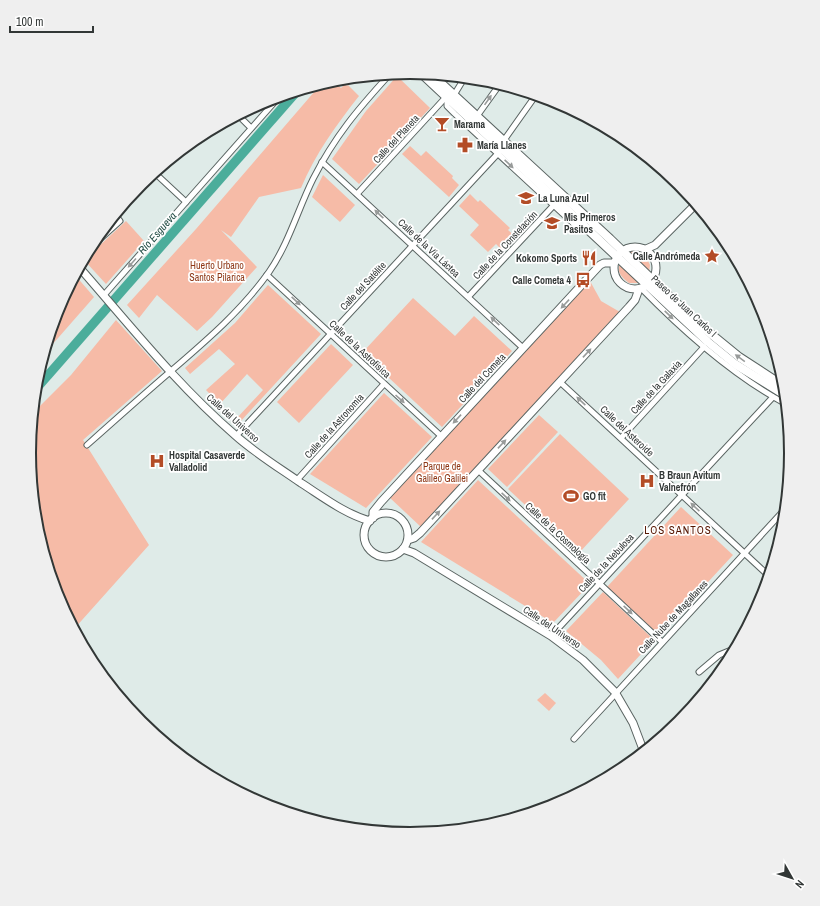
<svg xmlns="http://www.w3.org/2000/svg" width="820" height="906" font-family="'Archivo Narrow',sans-serif">
<rect width="100%" height="100%" fill="#dfebe8"/>
<!-- green -->
<g fill="#f6bba7">
<polygon points="397,76 430,108 359,184 332,159 366,111"/>
<path d="M335 83 341 88 345 84 347 86 348 85 359 96C337 124 315 154 301 188L259 197 231 237 221 230 257 267 212 317 197 331 157 295 139 318 127 305 196 229 321 84Z"/>
<polygon points="410,146 421,156 426,151 453,176 452,178 459,185 449,197 402,154"/>
<polygon points="323,175 355,205 340,222 312,197"/>
<polygon points="470,194 478,202 480,200 510,228 508,230 516,237 503,251 496,244 488,252 470,235 479,225 459,206"/>
<polygon points="126,221 144,241 106,284 84,260"/>
<polygon points="633,251 646,257 650,265 649,273 629,253"/>
<path d="M620 263 639 283H629C622 278 616 272 620 263Z"/>
<polygon points="75,275 94,297 44,354 58,307"/>
<polygon points="590,281 601,301 620,312 421,527 389,497"/>
<polygon points="268,285 321,334 240,422 236,419 263,390 247,374 220,404 206,390 235,364 219,349 190,374 185,368 235,323"/>
<polygon points="413,298 455,336 474,316 512,351 442,427 362,353"/>
<polygon points="116,320 162,371 83,440 149,545 74,629 58,599 36,527 29,453 33,413 71,375"/>
<polygon points="331,344 353,365 299,423 277,402"/>
<polygon points="384,393 432,437 366,508 310,474"/>
<polygon points="539,415 558,432 507,487 488,469"/>
<polygon points="560,434 629,499 578,554 508,489"/>
<polygon points="478,480 590,584 553,623 421,542"/>
<polygon points="681,507 733,555 659,635 607,587"/>
<polygon points="603,592 654,640 618,679 601,660 566,631"/>
<polygon points="545,693 556,703 549,711 537,700"/>
</g>
<!-- water -->
<polygon fill="#4bad9b" points="306,88 35,397 36,382 289,93"/>
<g fill="none" stroke-linecap="round" stroke-linejoin="round">
<defs>
<g id="minor">
<polyline points="454,95 465,77"/>
<polyline points="447,97 447,106 455,114 575,225 581,228 587,228"/>
<polyline points="238,115 251,128"/>
<polyline points="477,116 500,84"/>
<polyline points="502,143 536,95"/>
<polyline points="322,162 523,348"/>
<polyline points="157,175 186,202 279,97"/>
<polyline points="357,194 446,97"/>
<polyline points="89,249 120,221 115,215"/>
<polyline points="267,275 441,436"/>
<path d="M641 288C684 332 732 375 786 404"/>
<polyline points="104,295 186,202"/>
<polyline points="469,296 554,205"/>
<polyline points="560,382 769,576"/>
<polyline points="236,436 503,148"/>
<polyline points="621,438 704,347"/>
<path d="M87 445C115 420 143 395 171 371 207 340 242 310 269 272 289 243 298 209 313 179 335 136 358 109 390 74"/>
<polyline points="478,470 662,642"/>
<polyline points="297,480 384,384"/>
<polyline points="551,636 773,397"/>
<polyline points="699,672 719,655 736,648"/>
<polyline points="574,739 786,508"/>
</g>
<g id="tertiary">
<path d="M79 267C129 324 177 385 235 435 255 453 278 467 301 483 323 497 345 514 370 521"/>
<circle cx="386" cy="535" r="22"/>
<polyline points="373,518 373,512 381,502 600,265 604,263 614,263"/>
<polyline points="408,540 414,538 420,533 629,307 635,300 639,289"/>
<polyline points="403,549 414,553 551,636 583,660 615,692 633,723 644,752"/>
</g>
<g id="secondary">
<circle cx="635" cy="268" r="21"/>
<polyline points="646,249 655,245 696,204"/>
</g>
<g id="primary">
<polyline points="421,73 708,342 735,364 785,395"/>
<polyline points="431,74 610,239 695,321 739,357 785,387"/>
</g>
</defs>
<!-- minor casing -->
<use href="#minor" stroke="#5a6462" stroke-width="7"/>
<!-- tertiary casing -->
<use href="#tertiary" stroke="#5a6462" stroke-width="9"/>
<!-- secondary casing -->
<use href="#secondary" stroke="#5a6462" stroke-width="9"/>
<!-- primary casing -->
<use href="#primary" stroke="#5a6462" stroke-width="10"/>
<!-- minor -->
<use href="#minor" stroke="#fff" stroke-width="5"/>
<!-- tertiary -->
<use href="#tertiary" stroke="#fff" stroke-width="7"/>
<!-- secondary -->
<use href="#secondary" stroke="#fff" stroke-width="7"/>
<!-- primary -->
<use href="#primary" stroke="#fff" stroke-width="8"/>
</g>
<!-- one-way arrows -->
<defs><path id="oneway-solid" d="M-6-.8H1V-3.2L6.5 0L1 3.2V.8H-6Z"/></defs>
<g fill="#989b9a">
<use href="#oneway-solid" transform="translate(488 100) rotate(-55)"/>
<use href="#oneway-solid" transform="translate(509 164) rotate(43)"/>
<use href="#oneway-solid" transform="translate(379 214) rotate(-137)"/>
<use href="#oneway-solid" transform="translate(132 263) rotate(132)"/>
<use href="#oneway-solid" transform="translate(296 301) rotate(43)"/>
<use href="#oneway-solid" transform="translate(565 304) rotate(133)"/>
<use href="#oneway-solid" transform="translate(669 315) rotate(44)"/>
<use href="#oneway-solid" transform="translate(495 321) rotate(-137)"/>
<use href="#oneway-solid" transform="translate(587 353) rotate(-47)"/>
<use href="#oneway-solid" transform="translate(740 358) rotate(-144)"/>
<use href="#oneway-solid" transform="translate(400 399) rotate(42)"/>
<use href="#oneway-solid" transform="translate(581 401) rotate(-137)"/>
<use href="#oneway-solid" transform="translate(457 419) rotate(133)"/>
<use href="#oneway-solid" transform="translate(502 444) rotate(-47)"/>
<use href="#oneway-solid" transform="translate(506 497) rotate(43)"/>
<use href="#oneway-solid" transform="translate(695 507) rotate(-137)"/>
<use href="#oneway-solid" transform="translate(436 515) rotate(-47)"/>
<use href="#oneway-solid" transform="translate(628 610) rotate(43)"/>
</g>
<!-- icons -->
<defs>
<symbol id="bar-bare" viewBox="-9 -9 18 18"><path d="M-6-5H6L.8 .8V4.5H3.5V6h-7V4.5H-.8V.8Z" fill="#b34c26" stroke="#fff" stroke-width="2.5" paint-order="stroke"/></symbol>
<symbol id="pharmacy-bare" viewBox="-9 -9 18 18"><path d="M-2-6h4v4h4v4h-4v4h-4v-4h-4v-4h4Z" fill="#b34c26" stroke="#fff" stroke-width="2.5" paint-order="stroke"/></symbol>
<symbol id="school-bare" viewBox="-9 -9 18 18"><path d="M0-5L7-2L0 1L-7-2ZM-4 1L0 2.5L4 1V4Q0 6-4 4Z" fill="#b34c26" stroke="#fff" stroke-width="2.5" paint-order="stroke"/></symbol>
<symbol id="sight-bare" viewBox="-9 -9 18 18"><path d="M0-6L1.8-2.2L6-1.7L2.9 1.2L3.7 5.4L0 3.3L-3.7 5.4L-2.9 1.2L-6-1.7L-1.8-2.2Z" fill="#b34c26" stroke="#fff" stroke-width="2.5" paint-order="stroke"/></symbol>
<symbol id="restaurant-bare" viewBox="-9 -9 18 18"><path d="M-5-6h1v4h1v-4h1v4h1v-4h1v5L-1.5 .5V6h-2V.5L-5-1ZM5-6V6H3V1.5H1.5Q1.5-4 5-6Z" fill="#b34c26" stroke="#fff" stroke-width="2.5" paint-order="stroke"/></symbol>
<symbol id="bus-bare" viewBox="-9 -9 18 18"><path d="M-5-6H5V4H4V6H2V4H-2V6H-4V4H-5ZM-3.5-4V0h7V-4ZM-3.5 1.2v1.5H-2V1.2ZM2 1.2v1.5H3.5V1.2Z" fill="#b34c26" stroke="#fff" stroke-width="2.5" paint-order="stroke"/></symbol>
<symbol id="hospital-bare" viewBox="-9 -9 18 18"><path d="M-5-5h3v3.5h4V-5h3V5h-3V1.5h-4V5h-3Z" fill="#b34c26" stroke="#fff" stroke-width="2.5" paint-order="stroke"/></symbol>
<symbol id="stadium-bare" viewBox="-9 -9 18 18"><path d="M0-5a6.5 5 0 1 0 0 10a6.5 5 0 1 0 0-10ZM-3.5-1.8h7v3.6h-7Z" fill="#b34c26" stroke="#fff" stroke-width="2.5" paint-order="stroke"/></symbol>
</defs>
<g fill-rule="evenodd">
<use href="#bar-bare" x="431" y="113" width="22" height="22"/>
<use href="#pharmacy-bare" x="454" y="134" width="22" height="22"/>
<use href="#school-bare" x="515" y="187" width="22" height="22"/>
<use href="#school-bare" x="541" y="212" width="22" height="22"/>
<use href="#sight-bare" x="701" y="245" width="22" height="22"/>
<use href="#restaurant-bare" x="578" y="247" width="22" height="22"/>
<use href="#bus-bare" x="572" y="269" width="22" height="22"/>
<use href="#hospital-bare" x="146" y="450" width="22" height="22"/>
<use href="#hospital-bare" x="636" y="470" width="22" height="22"/>
<use href="#stadium-bare" x="560" y="485" width="22" height="22"/>
</g>
<g text-anchor="middle" dominant-baseline="central" stroke-width="3.5" stroke-linejoin="round" paint-order="stroke">
<!-- poi labels -->
<g font-size="10" font-weight="bold" fill="#323736" stroke="#fff" text-anchor="start">
<text x="454" y="124">Marama</text>
<text x="477" y="145">María Llanes</text>
<text x="538" y="198">La Luna Azul</text>
<text x="564" y="217">Mis Primeros<tspan x="564" dy="12">Pasitos</tspan></text>
<text x="700" y="256" text-anchor="end">Calle Andrómeda</text>
<text x="577" y="258" text-anchor="end">Kokomo Sports</text>
<text x="571" y="280" text-anchor="end">Calle Cometa 4</text>
<text x="169" y="455">Hospital Casaverde<tspan x="169" dy="12">Valladolid</tspan></text>
<text x="659" y="475">B Braun Avitum<tspan x="659" dy="12">Valnefrón</tspan></text>
<text x="583" y="496">GO fit</text>
</g>
<!-- street labels -->
<g font-size="10" fill="#323736" stroke="#fff">
<text transform="translate(396 139) rotate(-47)">Calle del Planeta</text>
<text transform="translate(505 245) rotate(-47)">Calle de la Constelación</text>
<text transform="translate(429 248) rotate(43)">Calle de la Vía Láctea</text>
<text transform="translate(363 286) rotate(-47)">Calle del Satélite</text>
<text transform="translate(684 306) rotate(43)">Paseo de Juan Carlos I</text>
<text transform="translate(360 349) rotate(43)">Calle de la Astrofísica</text>
<text transform="translate(482 378) rotate(-47)">Calle del Cometa</text>
<text transform="translate(656 387) rotate(-47)">Calle de la Galaxia</text>
<text transform="translate(233 418) rotate(42)">Calle del Universo</text>
<text transform="translate(334 426) rotate(-48)">Calle de la Astronomía</text>
<text transform="translate(627 431) rotate(43)">Calle del Asteroide</text>
<text transform="translate(558 533) rotate(43)">Calle de la Cosmología</text>
<text transform="translate(606 563) rotate(-47)">Calle de la Nebulosa</text>
<text transform="translate(673 617) rotate(-47)">Calle Nube de Magallanes</text>
<text transform="translate(552 627) rotate(34)">Calle del Universo</text>
</g>
<!-- park labels -->
<g font-size="10" fill="#8e3716" stroke="#fff">
<text x="217" y="265">Huerto Urbano<tspan x="217" dy="12">Santos Pilarica</tspan></text>
<text x="442" y="466">Parque de<tspan x="442" dy="12">Galileo Galilei</tspan></text>
</g>
<!-- water labels -->
<g font-size="11" font-style="italic" fill="#244f47" stroke="#fff">
<text transform="translate(157 233) rotate(-49)">Río Esgueva</text>
</g>
<!-- neighbourhood labels -->
<g font-size="11" letter-spacing="1" fill="#551500" stroke="#fff">
<text x="678" y="530">LOS SANTOS</text>
</g>
</g>
<!-- crop -->
<path d="M0 0H820V906H0ZM36 453a374 374 0 1 1 748 0a374 374 0 1 1-748 0Z" fill="#efefef" fill-rule="evenodd"/>
<path fill="none" stroke="#323736" stroke-width="2" d="M36 453a374 374 0 1 1 748 0a374 374 0 1 1-748 0Z"/>
<!-- north arrow -->
<g transform="translate(792 878) rotate(129)" stroke="#ffffff" stroke-width="3" paint-order="stroke">
<path d="M0-3L7 15L0 10L-7 15Z" fill="#323736"/>
<text y="-6" font-size="11" font-weight="bold" text-anchor="middle" fill="#323736">N</text>
</g>
<!-- scale -->
<path d="M10 26v6h83v-6" fill="none" stroke="#323736" stroke-width="2"/>
<text x="16" y="26" font-size="12" fill="#323736" stroke="#ffffff" stroke-width="3" paint-order="stroke">100 m</text>
</svg>
